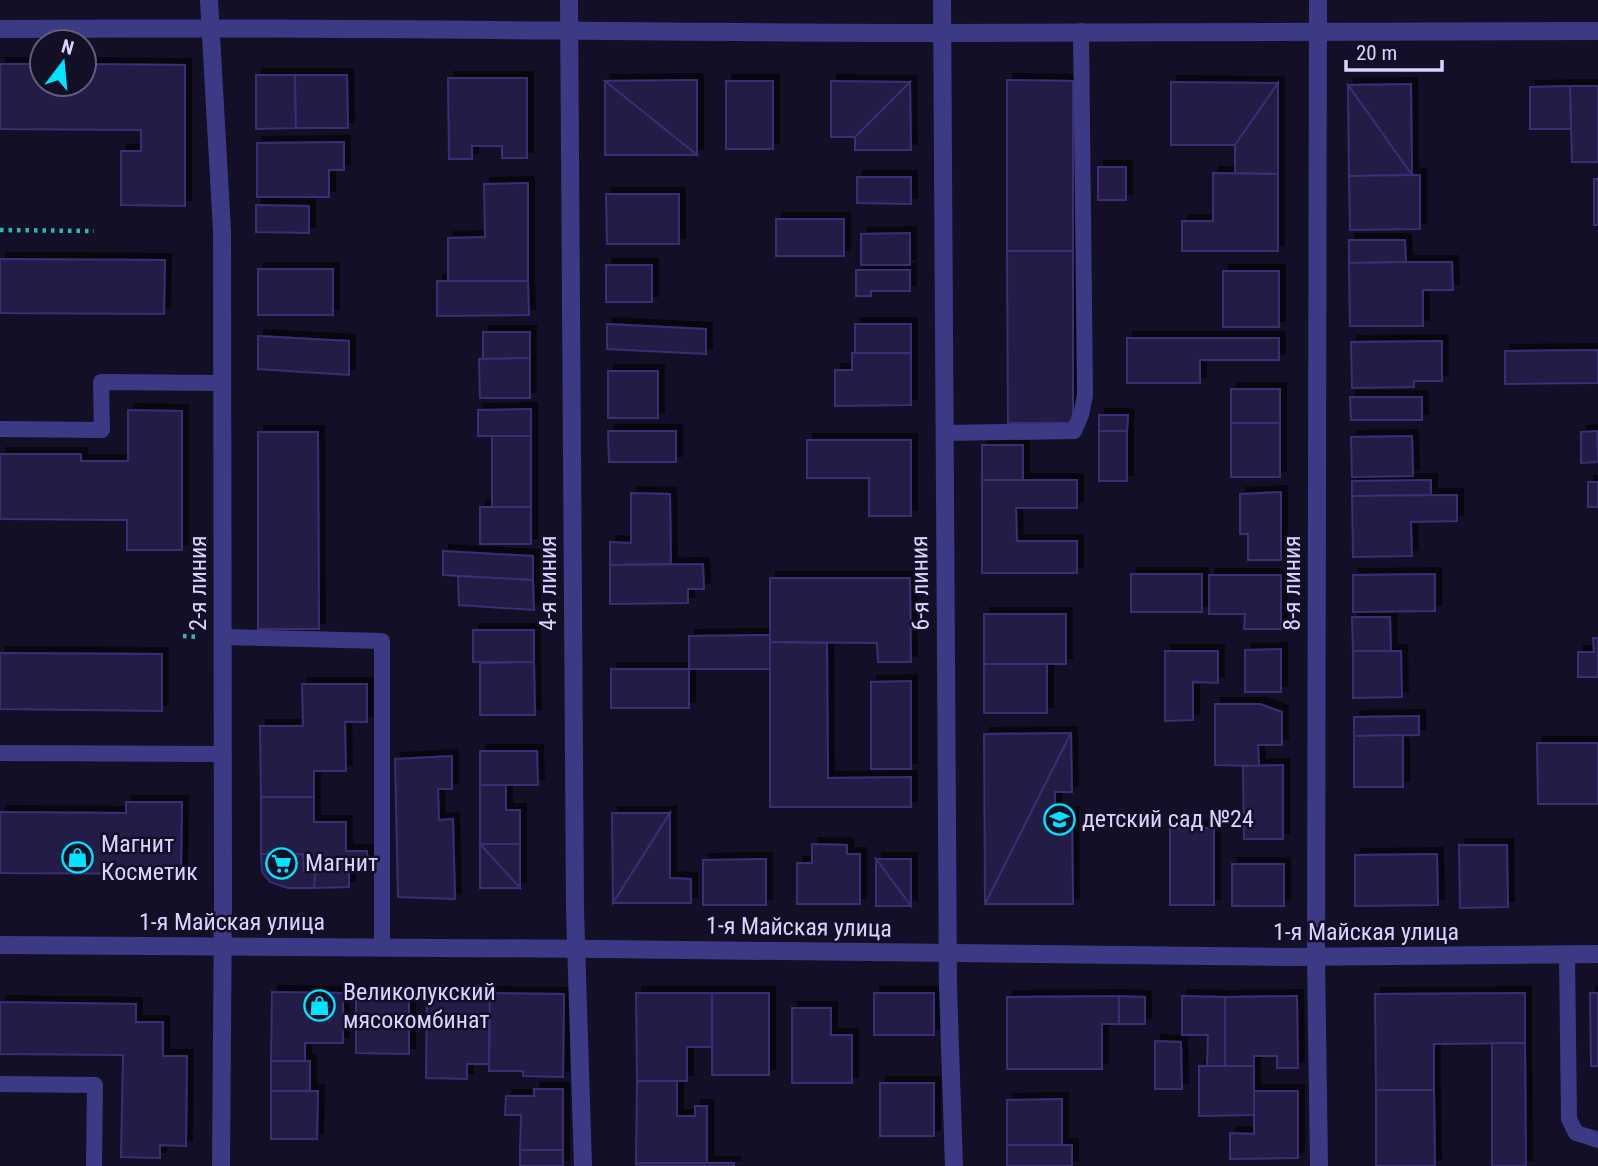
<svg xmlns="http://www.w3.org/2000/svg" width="1598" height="1166" font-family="'Roboto Condensed',sans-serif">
<defs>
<filter id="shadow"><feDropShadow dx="6" dy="-6" stdDeviation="0" flood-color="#0009"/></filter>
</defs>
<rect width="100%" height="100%" fill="#130f26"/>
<!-- building -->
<g fill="#241b47" stroke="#3b2d73" stroke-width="2" filter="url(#shadow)">
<polygon points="0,64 42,64 42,84 84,84 84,64 185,65 185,206 121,205 121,151 141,151 141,130 0,129"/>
<polygon points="256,75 295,75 296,128 256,129"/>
<polygon points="295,75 347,75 348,128 296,128"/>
<polygon points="448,78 527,78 527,158 502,158 502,146 472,146 472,159 449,159"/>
<polygon points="697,80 697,155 605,81"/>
<polygon points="1007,80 1073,81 1073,251 1007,251"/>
<polygon points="605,81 697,155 605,155"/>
<rect x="726" y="81" width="47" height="68"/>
<polygon points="831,81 910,82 855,137 831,137"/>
<polygon points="910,82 911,150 855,150 855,137"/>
<polygon points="1171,82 1278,83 1235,145 1171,145"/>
<polygon points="1278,83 1278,174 1235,173 1235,145"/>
<polygon points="1411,84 1412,175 1348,85"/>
<polygon points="1348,85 1412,175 1349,176"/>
<polygon points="1570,86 1598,86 1598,162 1572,162"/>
<polygon points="1570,86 1571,129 1530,129 1530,87"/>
<polygon points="344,142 344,170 329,170 329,197 257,197 257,143"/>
<rect x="1098" y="167" width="28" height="33"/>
<polygon points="1213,173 1278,174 1278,251 1182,251 1182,221 1213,221"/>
<polygon points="1420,175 1420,229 1350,230 1349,176"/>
<polygon points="857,177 911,177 911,204 857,203"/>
<rect x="1594" y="179" width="4" height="46"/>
<polygon points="528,183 528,281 448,281 448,238 485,237 484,184"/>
<polygon points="606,194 679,194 679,244 607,244"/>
<polygon points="256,205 309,206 309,233 256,232"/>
<rect x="776" y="219" width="68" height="37"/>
<polygon points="910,233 910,265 861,265 861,234"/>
<polygon points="1349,240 1405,240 1406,262 1349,263"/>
<polygon points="1007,251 1073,251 1073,423 1008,423"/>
<polygon points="0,259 165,260 164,314 0,313"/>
<polygon points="1406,262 1452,262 1453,290 1423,290 1423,326 1350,326 1349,263"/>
<rect x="606" y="265" width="46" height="37"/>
<rect x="258" y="269" width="75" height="46"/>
<polygon points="856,270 910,270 910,291 871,291 871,296 856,296"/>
<rect x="1223" y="271" width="56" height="56"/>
<polygon points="437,281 528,281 529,315 437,316"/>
<polygon points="607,324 706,329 706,354 607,349"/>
<rect x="855" y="324" width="56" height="29"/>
<polygon points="483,332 530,332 530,358 483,359"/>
<polygon points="258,336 349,341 349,375 258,369"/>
<polygon points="1127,338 1279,338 1279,360 1200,360 1200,383 1127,383"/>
<polygon points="1442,341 1442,381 1414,381 1414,387 1352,388 1351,342"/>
<polygon points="1598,350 1598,383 1505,384 1505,351"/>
<polygon points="852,353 911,353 911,405 835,406 835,370 852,370"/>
<polygon points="530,358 530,398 480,398 479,359"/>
<rect x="608" y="371" width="50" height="47"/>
<rect x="1231" y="389" width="49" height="34"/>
<polygon points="1350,397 1422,397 1422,420 1351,420"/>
<polygon points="531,409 531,436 478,436 478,410"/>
<polygon points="128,410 182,411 182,550 127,550 127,520 0,519 0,454 81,454 81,461 128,461"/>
<polygon points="1099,415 1128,415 1127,431 1099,431"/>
<rect x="1231" y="423" width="49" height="54"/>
<polygon points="608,431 676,431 676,462 609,462"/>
<rect x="1099" y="431" width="28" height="50"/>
<polygon points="1597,431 1598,462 1581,463 1581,432"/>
<polygon points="258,432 318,432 319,629 258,629"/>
<polygon points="492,436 531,436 531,507 492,508"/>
<polygon points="1412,436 1413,476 1352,477 1351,437"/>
<polygon points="807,440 911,440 911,516 869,516 869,478 807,478"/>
<polygon points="982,445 1023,445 1023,481 982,480"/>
<polygon points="982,480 1077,480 1077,508 1016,508 1017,541 1077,541 1077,573 982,573"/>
<polygon points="1431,480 1431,495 1352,496 1352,481"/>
<rect x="1588" y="482" width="10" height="25"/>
<polygon points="1281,492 1281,560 1248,560 1248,534 1240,534 1240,494"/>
<polygon points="631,493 670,494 671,564 610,565 610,542 631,543"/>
<polygon points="1457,495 1457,521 1411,522 1412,556 1353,557 1352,496"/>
<rect x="480" y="507" width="51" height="37"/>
<polygon points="443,551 533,556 533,580 443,575"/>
<polygon points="703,564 704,589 688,589 688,603 610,604 610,565"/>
<rect x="1131" y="574" width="71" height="38"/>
<polygon points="1435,574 1435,611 1353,612 1353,575"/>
<polygon points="1209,575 1281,575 1281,629 1244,629 1245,614 1209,614"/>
<polygon points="458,576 533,580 534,610 459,605"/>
<polygon points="770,578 910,578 911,662 878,662 877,643 770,642"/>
<rect x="984" y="614" width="82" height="50"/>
<polygon points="1352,617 1390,617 1391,651 1353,651"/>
<rect x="473" y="630" width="61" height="32"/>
<polygon points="770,635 770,669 689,669 689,636"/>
<polygon points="1593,638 1598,638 1598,677 1578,677 1578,652 1594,652"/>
<polygon points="770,642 827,643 828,778 911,777 911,807 770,807"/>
<polygon points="1281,649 1281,692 1245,692 1245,650"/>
<polygon points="1165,651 1218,651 1218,683 1193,682 1193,720 1165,721"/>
<polygon points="1353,651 1401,651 1402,697 1353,698"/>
<polygon points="0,653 162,654 162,711 0,709"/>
<polygon points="534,662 535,715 480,715 480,663"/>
<rect x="984" y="664" width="63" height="49"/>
<rect x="611" y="669" width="78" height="39"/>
<polygon points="911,681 911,769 871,769 871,682"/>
<polygon points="302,684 367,684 367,722 345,722 346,771 314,771 314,797 261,797 260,726 303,726"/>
<polygon points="1215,704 1260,704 1282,712 1282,745 1258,745 1259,766 1215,765"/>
<polygon points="1419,716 1419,735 1354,736 1354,717"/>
<polygon points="1071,733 985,904 984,734"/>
<polygon points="1071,733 1072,792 1055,792 1055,813 1072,813 1073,904 985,904"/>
<polygon points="1403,735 1403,787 1354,787 1354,736"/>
<polygon points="1537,743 1598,743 1598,804 1538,804"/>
<polygon points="480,751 537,751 538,785 480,785"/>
<polygon points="452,756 452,789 438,789 439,820 453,819 455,899 398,897 395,759"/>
<polygon points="1283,765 1283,839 1244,839 1243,766"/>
<polygon points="480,785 506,785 506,810 520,810 520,844 480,844"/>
<polygon points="261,797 314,797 314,822 346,822 346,851 367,851 368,871 349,871 349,887 314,888 315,871 304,871 303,854 261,854"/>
<polygon points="126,802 182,802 181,874 0,873 0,812 126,813"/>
<polygon points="612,813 670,813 613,903"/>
<polygon points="670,813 670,878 691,879 691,903 613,903"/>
<rect x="1170" y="828" width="44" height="77"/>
<polygon points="480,844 520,844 520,888"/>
<polygon points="480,844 520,888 480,888"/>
<polygon points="812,844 847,845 847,854 860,854 860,904 797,904 797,863 812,863"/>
<polygon points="1459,845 1507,845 1508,907 1460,908"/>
<polygon points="261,854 303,854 304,871 315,871 314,888 288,888 270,882 262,872"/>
<polygon points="1437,854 1438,905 1355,906 1355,855"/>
<polygon points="766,859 766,905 703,905 703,860"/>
<polygon points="876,859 911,859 911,906"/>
<polygon points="876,859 911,906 876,906"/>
<rect x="1232" y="864" width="52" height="42"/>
<polygon points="272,992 343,993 343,1043 305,1043 305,1061 271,1061"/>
<polygon points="356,993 409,993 409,1054 356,1053"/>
<polygon points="427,993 490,993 489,1064 467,1064 467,1079 426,1078"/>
<polygon points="490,993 564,994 563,1077 523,1076 523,1071 489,1071"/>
<polygon points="636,993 712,993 712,1047 687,1047 687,1081 637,1081"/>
<rect x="712" y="993" width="57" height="82"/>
<rect x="874" y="993" width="60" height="42"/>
<polygon points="1525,993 1525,1043 1434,1044 1434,1090 1376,1090 1375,994"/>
<polygon points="1590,993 1598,993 1598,1066 1591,1066"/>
<polygon points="1119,996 1119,1024 1102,1024 1102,1069 1007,1069 1007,997"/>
<polygon points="1119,996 1145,997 1145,1024 1119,1024"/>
<polygon points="1182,996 1225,997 1225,1066 1207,1066 1208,1035 1182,1035"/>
<polygon points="1297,996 1298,1068 1277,1068 1277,1056 1254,1056 1254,1066 1225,1066 1225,997"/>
<polygon points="0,1002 136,1004 136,1022 163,1022 163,1056 187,1056 186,1146 160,1145 160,1158 121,1157 123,1055 0,1054"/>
<polygon points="792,1008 831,1008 831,1035 852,1035 852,1083 792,1083"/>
<polygon points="1155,1041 1181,1042 1182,1089 1155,1089"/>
<polygon points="1492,1043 1525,1043 1526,1166 1492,1166"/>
<rect x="271" y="1061" width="39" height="30"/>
<polygon points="1199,1066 1254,1066 1254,1115 1199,1116"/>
<polygon points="637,1081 677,1081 677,1116 695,1116 695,1106 707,1106 707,1163 636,1163"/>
<rect x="880" y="1083" width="54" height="53"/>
<polygon points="534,1089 563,1089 563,1150 520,1150 521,1115 505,1115 506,1096 534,1096"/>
<polygon points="1376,1090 1434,1090 1435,1166 1376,1166"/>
<polygon points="271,1091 318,1091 317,1139 271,1139"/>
<polygon points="1254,1091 1298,1091 1298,1158 1230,1159 1230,1133 1254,1134"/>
<polygon points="1062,1099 1062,1145 1007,1145 1007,1100"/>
<rect x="1007" y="1145" width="65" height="21"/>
<rect x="520" y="1150" width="43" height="16"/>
<rect x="636" y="1163" width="98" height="3"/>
</g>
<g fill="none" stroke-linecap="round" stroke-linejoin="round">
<!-- path -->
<g stroke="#2fb8b0" stroke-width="4.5" stroke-dasharray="3.5 5" stroke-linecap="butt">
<polyline points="0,230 94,231"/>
<polyline points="183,636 199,637"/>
</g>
<!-- service -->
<g stroke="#3d3a85" stroke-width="16">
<polyline points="0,429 102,430 101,382 222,383"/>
<polyline points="944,433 1074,431 1081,415 1085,395 1081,31"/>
<polyline points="223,637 382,641 382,948"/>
<polyline points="0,753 222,754"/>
<polyline points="1567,954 1569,1119 1576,1133 1598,1140"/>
<polyline points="0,1084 95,1085 94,1166"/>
</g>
<!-- minor -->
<g stroke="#3d3a85" stroke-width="18">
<polyline points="569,0 575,910 583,1166"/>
<polyline points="942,0 948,987 954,1166"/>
<polyline points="1318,0 1316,957 1319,1166"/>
</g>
<!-- tertiary -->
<g stroke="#3d3a85" stroke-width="18">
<polyline points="209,0 222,231 223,900 221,1166"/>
<path d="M0 29C313 26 626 33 940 33 1159 33 1378 30 1598 31"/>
<polyline points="0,945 603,949 1288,957 1598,954"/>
</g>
</g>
<!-- icons -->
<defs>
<symbol id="school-ring" viewBox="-11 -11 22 22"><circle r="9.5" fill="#130f26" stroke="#00e5ff" stroke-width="1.5"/><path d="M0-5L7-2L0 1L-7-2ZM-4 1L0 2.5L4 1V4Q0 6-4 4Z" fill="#00e5ff"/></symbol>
<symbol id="shop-ring" viewBox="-11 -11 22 22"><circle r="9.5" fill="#130f26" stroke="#00e5ff" stroke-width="1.5"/><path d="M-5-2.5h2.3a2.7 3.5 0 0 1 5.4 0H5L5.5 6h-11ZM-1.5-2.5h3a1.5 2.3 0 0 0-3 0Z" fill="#00e5ff"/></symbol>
<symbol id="supermarket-ring" viewBox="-11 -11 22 22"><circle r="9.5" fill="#130f26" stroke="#00e5ff" stroke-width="1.5"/><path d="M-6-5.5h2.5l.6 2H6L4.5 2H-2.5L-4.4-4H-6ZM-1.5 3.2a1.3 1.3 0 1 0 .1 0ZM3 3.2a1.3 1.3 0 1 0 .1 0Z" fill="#00e5ff"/></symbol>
</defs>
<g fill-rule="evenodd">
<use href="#school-ring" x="1042" y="802" width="35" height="35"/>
<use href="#shop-ring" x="60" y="840" width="35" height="35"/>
<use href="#supermarket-ring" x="264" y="846" width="35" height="35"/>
<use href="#shop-ring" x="302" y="988" width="35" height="35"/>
</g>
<g text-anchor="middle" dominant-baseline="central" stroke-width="5" stroke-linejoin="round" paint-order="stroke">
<!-- street labels -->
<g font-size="24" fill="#d9d4ff" stroke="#130f26">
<text transform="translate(198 583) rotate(-90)">2-я линия</text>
<text transform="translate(548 583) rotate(-90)">4-я линия</text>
<text transform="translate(920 583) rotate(-91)">6-я линия</text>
<text transform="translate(1292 583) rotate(-90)">8-я линия</text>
<text x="232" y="922">1-я Майская улица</text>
<text transform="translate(799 927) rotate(1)">1-я Майская улица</text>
<text x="1366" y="932">1-я Майская улица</text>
</g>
<!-- poi labels -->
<g font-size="24" fill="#d9d4ff" stroke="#130f26" text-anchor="start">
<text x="1082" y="819">детский сад №24</text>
<text x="101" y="844">Магнит<tspan x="101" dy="28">Косметик</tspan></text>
<text x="305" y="863">Магнит</text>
<text x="343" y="992">Великолукский<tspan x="343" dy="28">мясокомбинат</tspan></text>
</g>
</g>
<!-- north arrow -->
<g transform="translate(63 63) rotate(16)"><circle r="33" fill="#130f26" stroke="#625e7d" stroke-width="2"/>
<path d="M0-5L12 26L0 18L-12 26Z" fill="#00e5ff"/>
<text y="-10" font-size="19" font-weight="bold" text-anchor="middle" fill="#d9d4ff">N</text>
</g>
<!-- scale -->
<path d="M1346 60v10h96v-10" fill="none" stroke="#d9d4ff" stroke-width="3.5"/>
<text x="1356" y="60" font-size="21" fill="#d9d4ff" stroke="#130f26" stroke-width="5" paint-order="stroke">20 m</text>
</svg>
